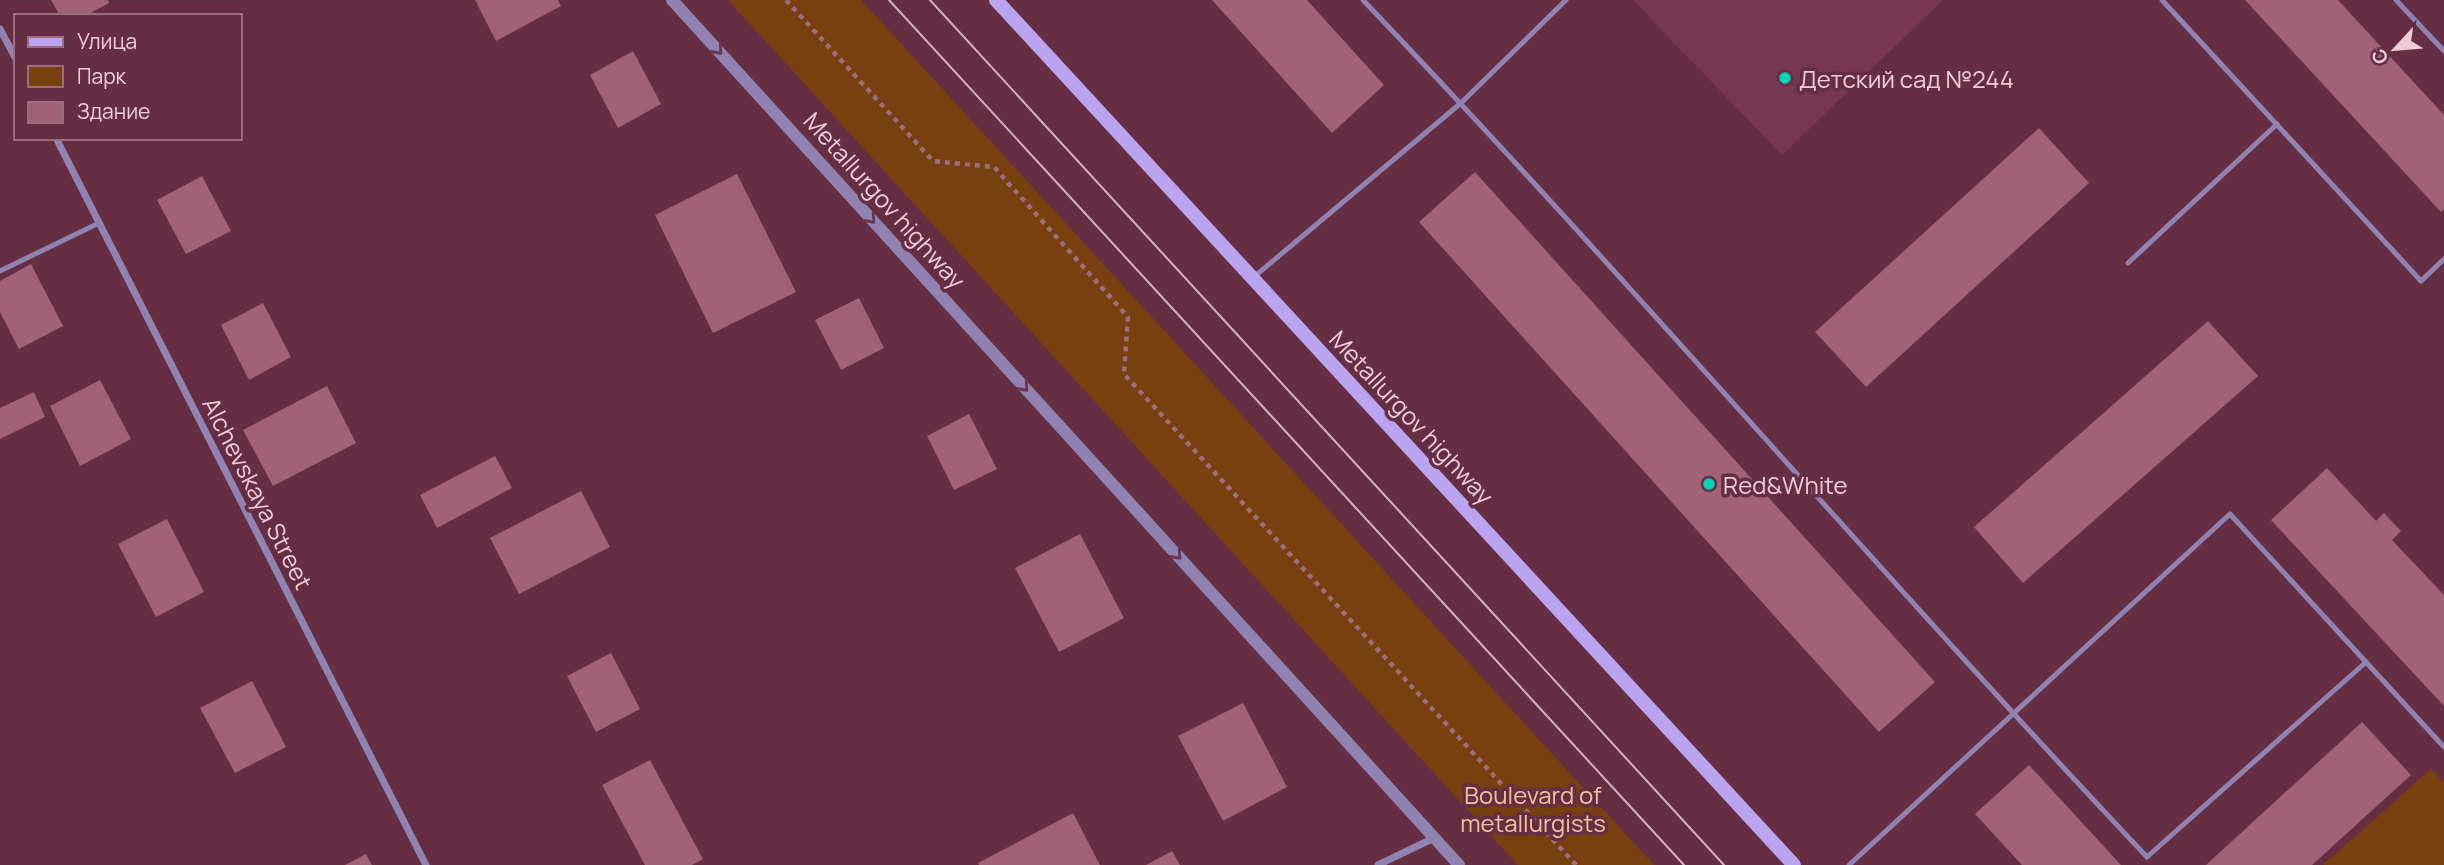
<svg xmlns="http://www.w3.org/2000/svg" width="2444" height="865" font-family="Manrope,sans-serif">
<rect width="100%" height="100%" fill="#652e43"/>
<!-- built -->
<polygon fill="#753850" points="1633,0 1943,0 1782,155"/>
<!-- green -->
<g fill="#76410e">
<polygon points="728,0 861,0 1654,865 1518,865"/>
<polygon points="2431,769 2444,783 2444,865 2323,865"/>
</g>
<!-- building -->
<g fill="#9f6277">
<polygon points="51,0 108,0 109,3 85,16 60,16"/>
<polygon points="475,0 558,0 561,6 496,41"/>
<polygon points="1212,0 1307,0 1384,85 1332,133"/>
<polygon points="2245,0 2338,0 2444,115 2444,209 2441,212"/>
<polygon points="633,51 661,104 618,128 590,75"/>
<polygon points="2039,128 2089,183 1866,387 1815,332"/>
<polygon points="1475,172 1935,682 1879,732 1419,222"/>
<polygon points="737,174 796,292 713,333 655,215"/>
<polygon points="202,176 231,231 186,254 157,200"/>
<polygon points="31,264 63,326 19,349 0,312 0,281"/>
<polygon points="859,298 884,348 841,370 815,320"/>
<polygon points="263,303 291,357 249,380 221,325"/>
<polygon points="2208,321 2258,376 2023,583 1974,527"/>
<polygon points="100,380 131,439 80,466 50,406"/>
<polygon points="327,386 356,443 273,486 243,430"/>
<polygon points="34,392 45,417 0,439 0,408"/>
<polygon points="969,414 997,469 954,490 927,436"/>
<polygon points="495,456 512,488 437,528 420,495"/>
<polygon points="2327,468 2376,521 2384,513 2401,531 2392,540 2444,595 2444,706 2271,520"/>
<polygon points="581,491 610,547 519,594 490,538"/>
<polygon points="167,519 204,592 156,617 118,544"/>
<polygon points="1080,534 1124,618 1059,652 1015,568"/>
<polygon points="611,653 640,709 596,732 567,676"/>
<polygon points="252,681 286,747 235,773 200,708"/>
<polygon points="1243,703 1287,787 1223,821 1178,736"/>
<polygon points="2362,722 2411,775 2312,865 2206,865"/>
<polygon points="650,760 703,859 692,865 645,865 602,785"/>
<polygon points="2029,765 2121,865 2022,865 1975,814"/>
<polygon points="1073,813 1100,865 979,865 978,863"/>
<polygon points="1172,851 1180,865 1146,865"/>
<polygon points="366,854 372,865 345,865"/>
</g>
<g fill="none" stroke-linecap="round" stroke-linejoin="round">
<!-- path -->
<polyline stroke="#9c6d7e" stroke-width="4.5" stroke-dasharray="5 5" stroke-linecap="butt" points="786,0 933,161 994,167 1128,317 1124,374 1576,865"/>
<!-- service -->
<g stroke="#9082b1" stroke-width="5">
<path d="M1363 0C1630 280 1881 575 2147 857L2366 662"/>
<polyline points="2162,0 2421,281 2444,259"/>
<polyline points="2396,0 2444,51"/>
<polyline points="2128,263 2277,124"/>
<polyline points="0,271 99,223"/>
<polyline points="1255,276 1461,103 1566,0"/>
<polyline points="1849,865 2230,514 2444,747"/>
</g>
<!-- minor -->
<g stroke="#9082b1" stroke-width="7">
<polyline points="0,29 16,59"/>
<polyline points="56,138 426,865"/>
<polyline points="1378,865 1434,838"/>
</g>
<!-- tertiary -->
<polyline stroke="#9082b1" stroke-width="12" points="672,0 1459,865"/>
<!-- secondary -->
<polyline stroke="#bba4ef" stroke-width="14" points="996,0 1794,865"/>
<!-- tram -->
<g stroke="#d8b1be" stroke-width="2">
<polyline points="889,0 1684,865"/>
<polyline points="930,0 1724,865"/>
</g>
</g>
<!-- one-way arrows -->
<defs><path id="oneway-chevron" d="M-2-3.5L2.5 0L-2 3.5" fill="none" stroke-width="1.6" stroke-linecap="round" stroke-linejoin="round" transform="scale(1.75)"/></defs>
<g stroke="#69364e">
<use href="#oneway-chevron" transform="translate(718 50) rotate(48)"/>
<use href="#oneway-chevron" transform="translate(871 219) rotate(48)"/>
<use href="#oneway-chevron" transform="translate(1024 387) rotate(48)"/>
<use href="#oneway-chevron" transform="translate(1177 555) rotate(48)"/>
</g>
<!-- markers -->
<g fill="#00d5b7" stroke="#652e43" stroke-width="2.5">
<circle cx="1785" cy="78" r="7"/>
<circle cx="1709" cy="484" r="7"/>
</g>
<g text-anchor="middle" dominant-baseline="central" stroke-width="7" stroke-linejoin="round" paint-order="stroke">
<!-- poi labels -->
<g font-size="24" fill="#efccd7" stroke="#652e43" text-anchor="start">
<text x="1799" y="78">Детский сад №244</text>
<text x="1723" y="484">Red&amp;White</text>
</g>
<!-- street labels -->
<g font-size="24" fill="#efccd7" stroke="#652e43">
<text transform="translate(885 200) rotate(48)">Metallurgov highway</text>
<text transform="translate(1412 417) rotate(47)">Metallurgov highway</text>
<text transform="translate(258 493) rotate(63)">Alchevskaya Street</text>
</g>
<!-- park labels -->
<g font-size="24" fill="#f4c29d" stroke="#652e43">
<text x="1533" y="794">Boulevard of<tspan x="1533" dy="28">metallurgists</tspan></text>
</g>
</g>
<!-- legend -->
<rect x="14" y="14" width="228" height="126" fill="#652e43" stroke="#9c6d7e" stroke-width="2"/>
<rect x="28" y="37" width="35" height="10" fill="#bba4ef" stroke="#9c6d7e" stroke-width="2"/>
<text x="77" y="49" font-size="21" fill="#efccd7">Улица</text>
<rect x="28" y="66" width="35" height="21" fill="#76410e" stroke="#9c6d7e" stroke-width="2"/>
<text x="77" y="84" font-size="21" fill="#efccd7">Парк</text>
<rect x="28" y="102" width="35" height="21" fill="#9f6277" stroke="#9c6d7e" stroke-width="2"/>
<text x="77" y="119" font-size="21" fill="#efccd7">Здание</text>
<!-- north arrow -->
<g transform="translate(2395 49) rotate(244)" stroke="#652e43" stroke-width="5" paint-order="stroke">
<path d="M0-5L12 26L0 18L-12 26Z" fill="#efccd7"/>
<text y="-10" font-size="19" font-weight="bold" text-anchor="middle" fill="#efccd7">С</text>
</g>
</svg>
